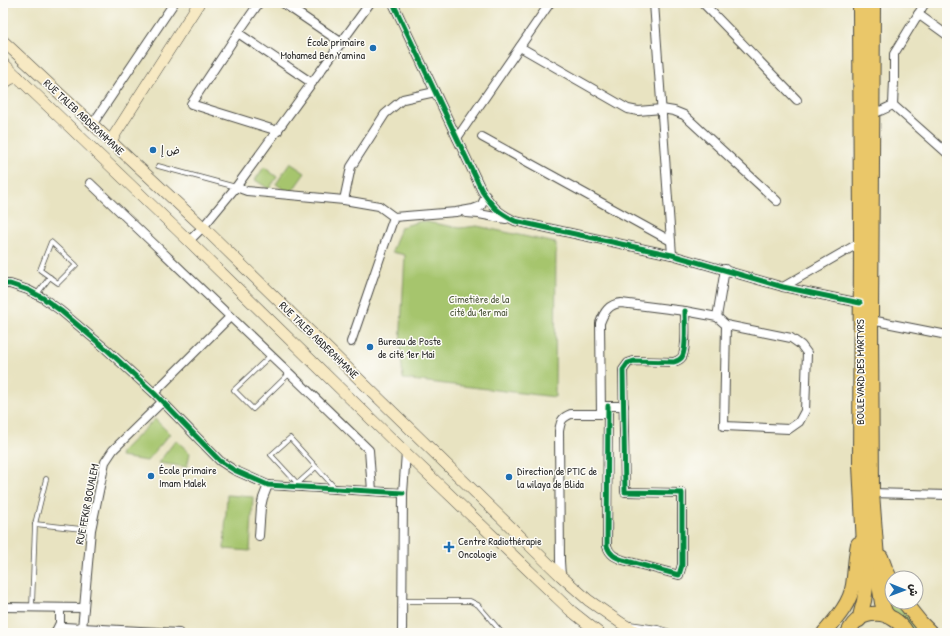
<svg xmlns="http://www.w3.org/2000/svg" width="950" height="636" font-family="'Patrick Hand','Playpen Sans Arabic',sans-serif">
<rect width="100%" height="100%" fill="#fdfcf7"/>
<filter id="ink" filterUnits="userSpaceOnUse"><feTurbulence type="fractalNoise" baseFrequency=".025" numOctaves="2"/><feDisplacementMap in="SourceGraphic" scale="8" xChannelSelector="R" yChannelSelector="G"/><feConvolveMatrix kernelMatrix="1 2 1 2 8 2 1 2 1" color-interpolation-filters="sRGB"/></filter>
<filter id="wash" filterUnits="userSpaceOnUse"><feTurbulence type="fractalNoise" baseFrequency=".012" numOctaves="4" result="noise"/><feDisplacementMap in="SourceGraphic" scale="16" xChannelSelector="R" yChannelSelector="G"/><feGaussianBlur stdDeviation="0.9" result="paint"/><feColorMatrix in="noise" values="0 0 0 0 0 0 0 0 0 0 0 0 0 0 0 0 0 1.4 0 .05"/><feComposite in="paint" operator="in"/></filter>
<g filter="url(#wash)">
<rect width="100%" height="100%" fill="#e8e3c1"/>
<!-- green -->
<g fill="#a6c56d" stroke="#68784c">
<polygon points="290,163 305,173 290,194 276,184"/>
<polygon points="264,167 277,177 269,189 255,180"/>
<polygon points="421,221 460,228 477,226 556,243 555,397 403,379 400,346 405,255 392,252 401,227"/>
<polygon points="155,419 170,434 147,461 120,457 121,452"/>
<polygon points="176,440 190,453 187,467 158,463"/>
<polygon points="227,495 253,497 250,551 224,549"/>
<polygon points="888,589 892,595 892,602 897,602 922,633 912,633 895,615 888,605 884,590"/>
</g>
</g>
<g filter="url(#ink)">
<g fill="none" stroke-linecap="round" stroke-linejoin="round">
<defs>
<g id="lane">
<polyline points="158,166 236,187"/>
<polygon points="51,242 76,265 58,283 40,270"/>
<polyline points="37,294 50,277"/>
<polyline points="271,355 234,390 253,409 290,373"/>
<polyline points="298,484 271,455 290,438 336,489"/>
<polyline points="296,485 316,467"/>
<polyline points="35,524 91,530"/>
<polyline points="403,601 470,601 478,605 502,633"/>
<polyline points="32,607 35,524 46,479"/>
<polyline points="630,624 658,628 674,633"/>
</g>
<g id="street">
<polyline points="259,3 238,33 191,104 278,131"/>
<polyline points="283,3 342,43"/>
<path d="M393 3 482 191C493 207 497 212 515 221L672 255 783 287 860 303"/>
<polyline points="654,3 672,255"/>
<polyline points="703,3 797,100"/>
<polyline points="918,14 947,35"/>
<polyline points="238,33 312,83"/>
<polyline points="520,47 628,109 638,111 662,109 674,111 684,115 777,201"/>
<polyline points="893,105 894,80 894,54 925,3"/>
<polyline points="893,105 947,153"/>
<path d="M870 114C878 113 886 108 893 105"/>
<polyline points="92,125 174,3"/>
<polyline points="482,137 671,241"/>
<polyline points="457,138 550,3"/>
<path d="M90 183C183 272 277 360 369 450L372 491"/>
<polyline points="236,187 247,191 344,200"/>
<polyline points="466,213 479,214 506,219"/>
<polyline points="394,217 379,206 344,200 351,167 385,114 403,99 435,92"/>
<polyline points="189,241 203,227 236,187 370,3"/>
<polyline points="3,284 10,284 28,290 43,298 61,311 106,349 154,393 220,461 234,470 268,485 403,493"/>
<polyline points="783,287 861,242"/>
<polyline points="717,317 725,269"/>
<polyline points="871,320 947,335"/>
<polyline points="351,342 394,217 456,212 473,209 481,206 486,196"/>
<polyline points="154,393 230,317"/>
<polyline points="603,406 624,406"/>
<path d="M608 406 607 546C610 555 615 557 623 560L679 575 682 565V493L625 492 623 370 628 363 634 361 674 362C677 361 680 360 682 357 687 349 685 321 685 311"/>
<path d="M601 414 600 323C604 312 609 304 621 303L685 311 717 317 726 325 724 426 789 429 799 422 805 411 807 353 801 345 791 338 726 325"/>
<polyline points="872,493 947,495"/>
<polyline points="259,536 261,507 263,498 268,485"/>
<path d="M561 576 560 561 559 431C561 421 561 418 571 414H605"/>
<polyline points="3,607 84,608"/>
<polyline points="82,628 84,608 91,530 105,462 113,450 162,402"/>
<polyline points="56,631 60,623 60,608"/>
<polyline points="55,633 56,631 64,627 82,628 179,633"/>
<polyline points="402,633 403,493 406,453"/>
</g>
<g id="secondary">
<polyline points="3,41 203,227 561,576 588,600 621,623 638,633"/>
<polyline points="3,63 189,241 406,453 570,610 599,633"/>
<polyline points="3,84 10,79 18,77"/>
<polyline points="110,142 199,3"/>
</g>
<g id="highway">
<polyline points="873,3 871,320 872,493 879,584 882,603 885,612 888,616"/>
<polyline points="881,557 885,568 892,582"/>
<polyline points="904,602 921,623 931,633"/>
<polyline points="859,620 864,601 866,587 860,465 861,242 860,3"/>
<path d="M824 633C836 619 850 604 853 585 855 572 855 558 858 544"/>
<path d="M848 633C860 606 893 609 907 633"/>
</g>
</defs>
<!-- lane casing -->
<use href="#lane" stroke="#474742" stroke-width="5.5"/>
<!-- street casing -->
<use href="#street" stroke="#474742" stroke-width="10"/>
<!-- secondary casing -->
<use href="#secondary" stroke="#474742" stroke-width="12"/>
<!-- highway casing -->
<use href="#highway" stroke="#474742" stroke-width="16"/>
<!-- lane -->
<use href="#lane" stroke="#fff" stroke-width="4"/>
<!-- street -->
<use href="#street" stroke="#fff" stroke-width="8"/>
<!-- secondary -->
<use href="#secondary" stroke="#f7e9c3" stroke-width="11"/>
<!-- highway -->
<use href="#highway" stroke="#eac769" stroke-width="14"/>
<defs>
<g id="cycleway">
<path d="M393 3 482 191C493 207 497 212 515 221L672 255 783 287 860 303"/>
<polyline points="3,284 10,284 28,290 43,298 61,311 106,349 154,393 220,461 234,470 268,485 403,493"/>
<path d="M608 406 607 546C610 555 615 557 623 560L679 575 682 565V493L625 492 623 370 628 363 634 361 674 362C677 361 680 360 682 357 687 349 685 321 685 311"/>
</g>
</defs>
<!-- cycleway casing -->
<use href="#cycleway" stroke="#fdfcf7" stroke-width="8"/>
<!-- cycleway -->
<use href="#cycleway" stroke="#00873e" stroke-width="5"/>
</g>
</g>
<!-- markers -->
<g fill="#1f6fb2" stroke="#fdfcf7" stroke-width="1.5">
<circle cx="373" cy="48" r="4"/>
<circle cx="153" cy="150" r="4"/>
<circle cx="370" cy="347" r="4"/>
<circle cx="151" cy="476" r="4"/>
<circle cx="509" cy="477" r="4"/>
<path d="M447 541h4v4h4v4h-4v4h-4v-4h-4v-4h4z"/>
</g>
<g text-anchor="middle" dominant-baseline="central" stroke-width="3" stroke-linejoin="round" paint-order="stroke">
<!-- poi labels -->
<g font-size="11" fill="#2b2b2b" stroke="#fdfcf7" text-anchor="start">
<text x="365" y="42" text-anchor="end">École primaire<tspan x="365" dy="13">Mohamed Ben Yamina</tspan></text>
<text x="161" y="150">ض إ</text>
<text x="378" y="341">Bureau de Poste<tspan x="378" dy="13">de cité 1er Mai</tspan></text>
<text x="159" y="470">École primaire<tspan x="159" dy="13">Imam Malek</tspan></text>
<text x="517" y="471">Direction de PTIC de<tspan x="517" dy="13">la wilaya de Blida</tspan></text>
<text x="458" y="541">Centre Radiothérapie<tspan x="458" dy="13">Oncologie</tspan></text>
</g>
<!-- street labels -->
<g font-size="11" fill="#2b2b2b" stroke="#fdfcf7">
<text transform="translate(84 117) rotate(43)">RUE TALEB ABDERAHMANE</text>
<text transform="translate(319 340) rotate(44)">RUE TALEB ABDERAHMANE</text>
<text transform="translate(860 372) rotate(-90)">BOULEVARD DES MARTYRS</text>
<text transform="translate(87 504) rotate(-79)">RUE FEKIR BOUALEM</text>
</g>
<!-- park labels -->
<g font-size="11" fill="#50593f" stroke="#fdfcf7">
<text x="479" y="299">Cimetière de la<tspan x="479" dy="13">cité du 1er mai</tspan></text>
</g>
</g>
<!-- margin -->
<rect width="950" height="636" fill="none" stroke="#fdfcf7" stroke-width="16"/>
<!-- north arrow -->
<g transform="translate(904 590) rotate(91)"><circle r="19" fill="#fdfcf7" stroke="#a9a8a5"/>
<path d="M0-3L7 15L0 10L-7 15Z" fill="#1f6fb2"/>
<text y="-6" font-size="11" font-weight="bold" text-anchor="middle" fill="#2b2b2b">ش</text>
</g>
</svg>
